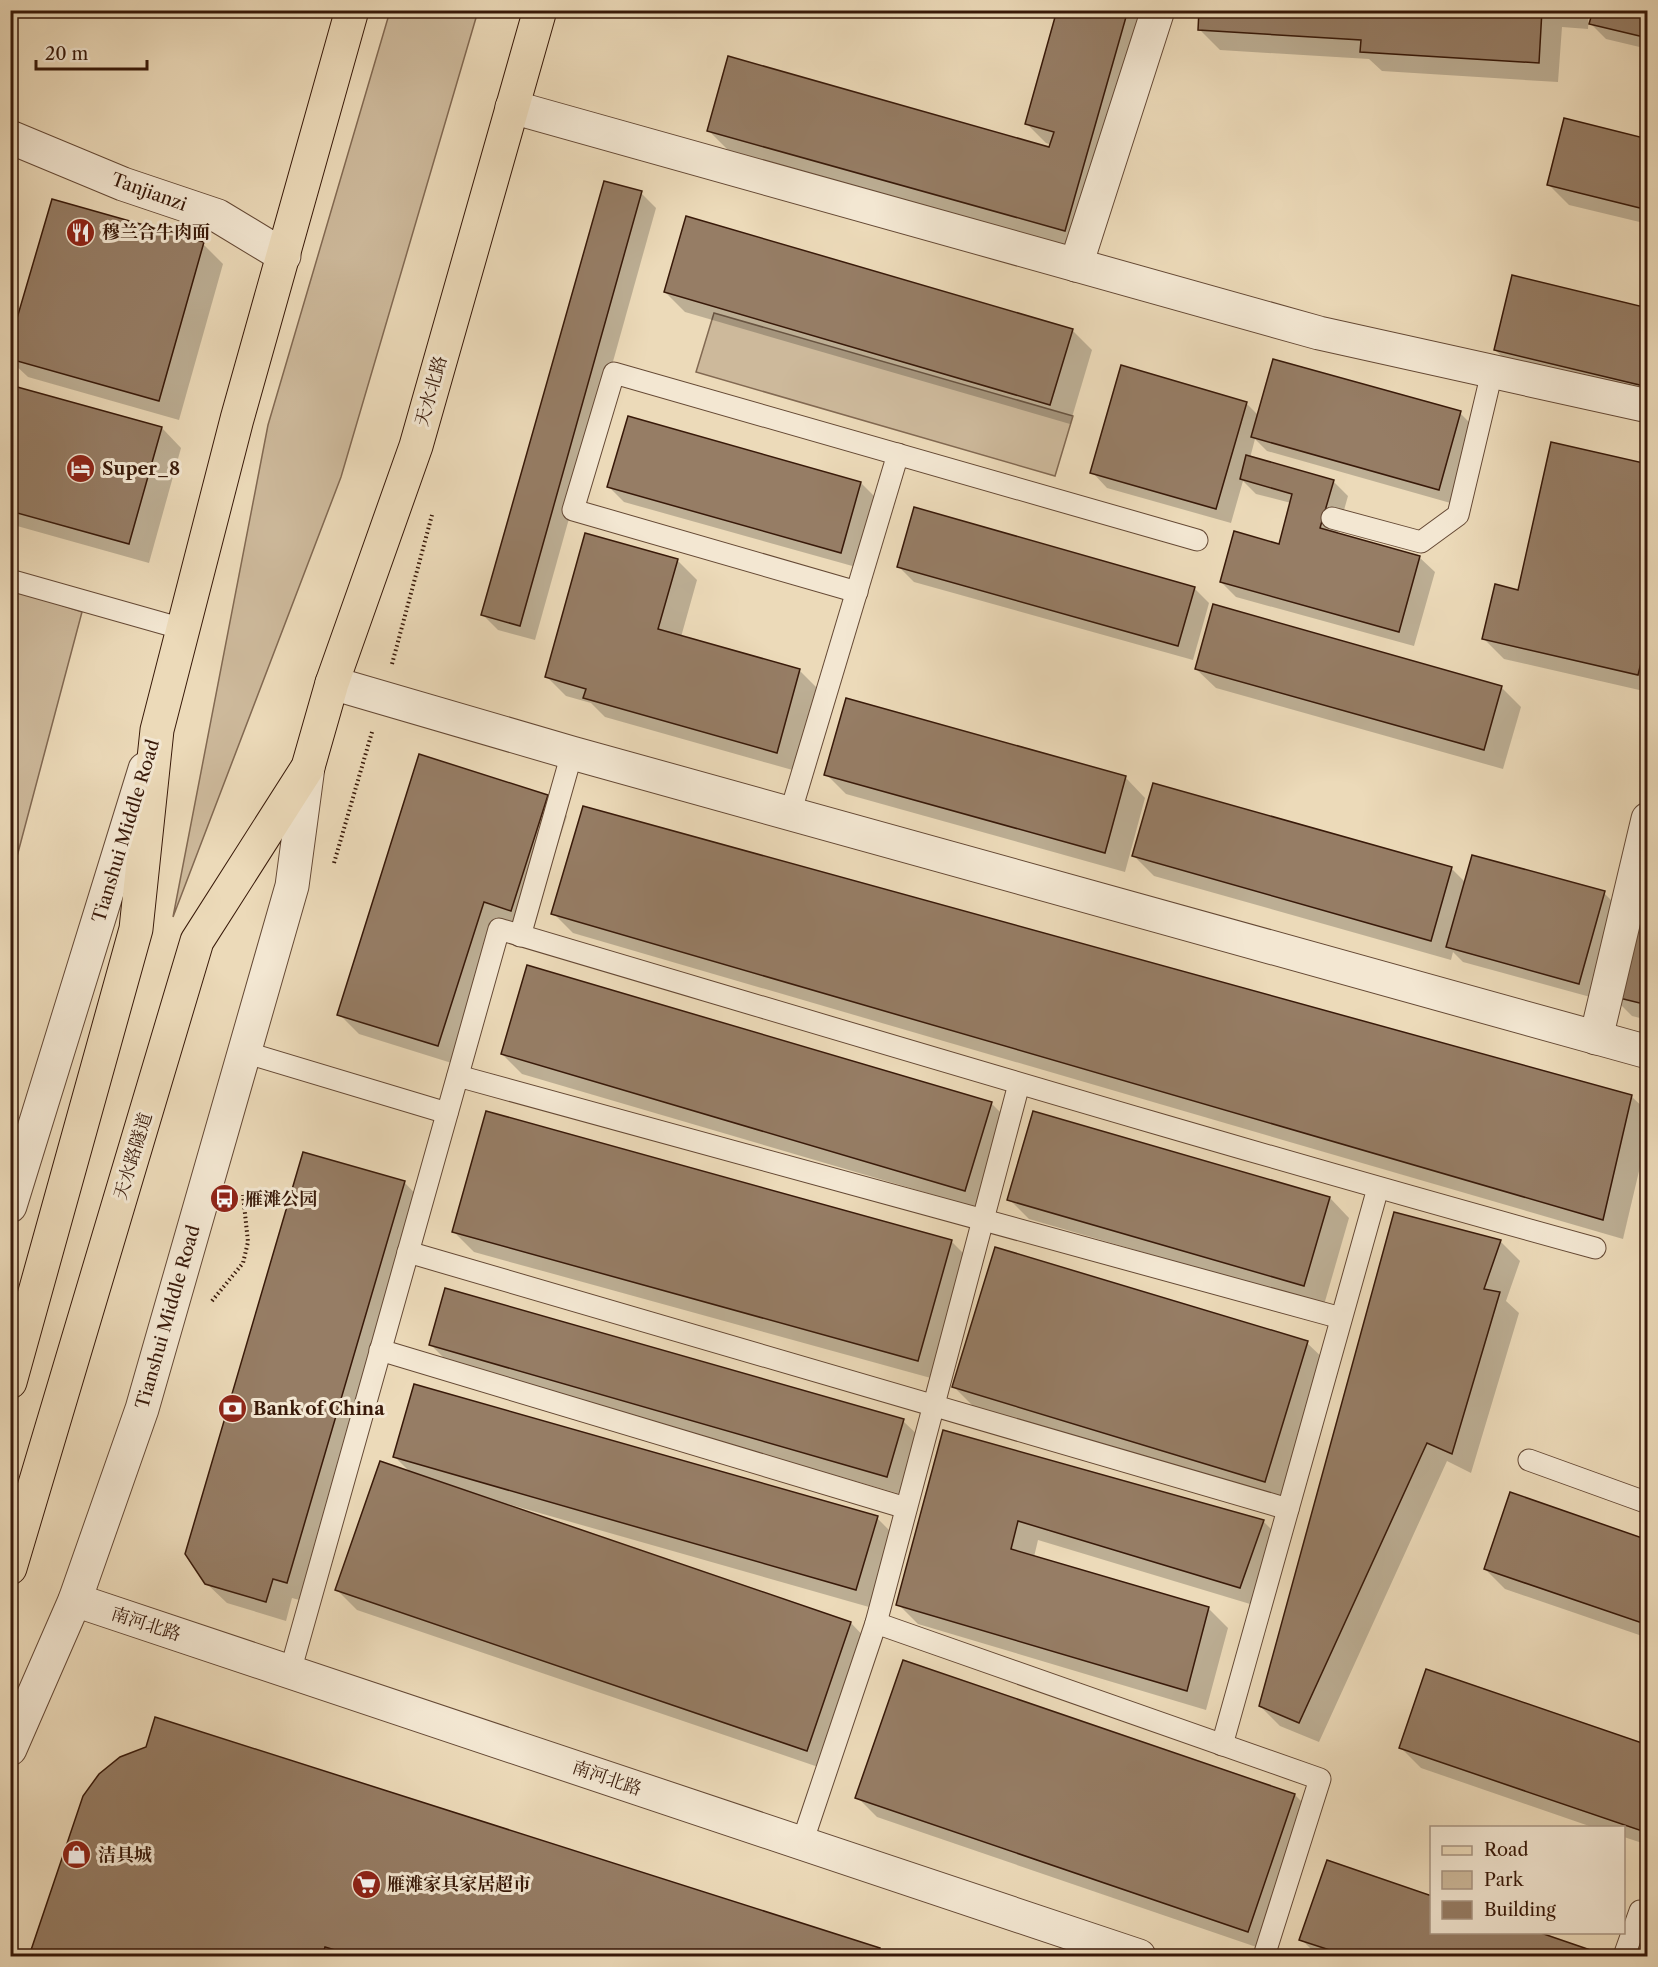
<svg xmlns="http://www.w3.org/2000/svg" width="1658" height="1967" font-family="'Libre Caslon Text','Noto Serif SC',serif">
<rect width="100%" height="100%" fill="#ecdab9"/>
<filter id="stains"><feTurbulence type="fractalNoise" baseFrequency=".00333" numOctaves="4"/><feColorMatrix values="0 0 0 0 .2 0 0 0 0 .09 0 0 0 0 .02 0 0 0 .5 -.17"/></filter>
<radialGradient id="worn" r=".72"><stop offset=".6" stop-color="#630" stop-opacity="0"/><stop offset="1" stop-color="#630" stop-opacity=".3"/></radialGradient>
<!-- green -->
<g fill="#cdb99b" stroke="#826952" stroke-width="1.5">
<polygon points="390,11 478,11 341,477 173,917 268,425"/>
<polygon points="714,313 1073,416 1055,476 696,372"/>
<polygon points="11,588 82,612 11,879"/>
</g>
<!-- shadow -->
<g fill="#0003">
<polygon points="1058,10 1153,10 1085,250 728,150 708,130 1051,148 1052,145 1046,143 1026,123"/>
<polygon points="1201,10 1589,10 1588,29 1562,27 1558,82 1382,71 1369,59 1220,50 1200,30"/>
<polygon points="1648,10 1648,49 1606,39 1591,24"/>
<polygon points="1648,140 1648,224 1569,205 1549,185"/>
<polygon points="641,193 656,208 535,640 498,630 483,615"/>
<polygon points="53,201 203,244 223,264 179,420 28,377 10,360 10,348"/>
<polygon points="665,292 1072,330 1092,350 1070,424 685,312"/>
<polygon points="1648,309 1648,401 1515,369 1495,350"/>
<polygon points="10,386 162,428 181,448 149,563 10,524"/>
<polygon points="1246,403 1258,415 1460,413 1475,428 1454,504 1267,451 1255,439 1250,458 1333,481 1348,496 1337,535 1419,557 1435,572 1414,646 1236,597 1221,582 1280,545 1291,503 1256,494 1243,481 1231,523 1107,488 1092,472"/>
<polygon points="1648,466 1648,692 1504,659 1484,639 1519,591"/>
<polygon points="861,483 876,498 856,567 624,502 609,487"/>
<polygon points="677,560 697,580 681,637 799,670 819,690 796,771 605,717 591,703 566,696 546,676"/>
<polygon points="899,567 1194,588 1209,603 1193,660 914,582"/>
<polygon points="1196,669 1501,687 1521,707 1503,769 1216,688"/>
<polygon points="847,700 1126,778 1145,798 1125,872 846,794 826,774"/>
<polygon points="547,796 567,816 530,930 503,921 458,1065 359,1034 339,1014"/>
<polygon points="1134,856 1451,868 1466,883 1604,893 1619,908 1594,998 1463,962 1453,952 1451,960 1154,876"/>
<polygon points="1648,857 1648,1020 1632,1016 1612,996"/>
<polygon points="553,913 1631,1096 1648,1112 1648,1133 1623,1239 573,933"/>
<polygon points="502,1054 991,1103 1011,1123 985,1210 522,1074"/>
<polygon points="304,1154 405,1183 424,1203 307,1602 292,1598 286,1621 227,1603 206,1583"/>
<polygon points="1330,1198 1349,1218 1324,1305 1029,1219 1009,1199"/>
<polygon points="454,1232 951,1241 971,1261 938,1380 474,1252"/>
<polygon points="1500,1241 1520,1261 1506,1301 1519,1313 1471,1473 1447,1461 1319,1742 1280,1726 1260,1706"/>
<polygon points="1307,1343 1327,1362 1285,1501 973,1406 953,1386"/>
<polygon points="430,1344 903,1421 923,1440 907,1496 450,1364"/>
<polygon points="944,1432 1263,1521 1283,1541 1260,1607 1038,1540 1034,1557 1208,1608 1228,1628 1206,1710 918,1624 898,1604"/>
<polygon points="395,1457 877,1518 897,1538 876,1609 508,1504 507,1506 851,1623 870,1643 827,1770 357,1610 337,1590 411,1473"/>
<polygon points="1648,1541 1648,1638 1505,1589 1485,1569"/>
<polygon points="904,1661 1295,1795 1315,1815 1268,1951 877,1817 857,1797"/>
<polygon points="1648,1747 1648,1845 1624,1837 1624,1828 1595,1828 1421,1768 1401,1748"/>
<polygon points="84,1797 879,1949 886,1956 32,1956"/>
<polygon points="1432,1932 1601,1956 1602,1956 1318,1956 1301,1939"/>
</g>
<!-- building -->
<g fill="#967d65" stroke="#381909" stroke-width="1.5">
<polygon points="1057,10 1128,10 1065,231 707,131 728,56 1049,147 1054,132 1025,124"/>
<polygon points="1199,10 1542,10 1539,63 1360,52 1361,40 1198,30"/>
<polygon points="1593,10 1648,10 1648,38 1589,24"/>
<polygon points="1564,118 1648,139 1648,210 1547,185"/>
<polygon points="604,181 642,191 520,626 481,615"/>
<polygon points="52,199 204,242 159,401 10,359 10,342"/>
<polygon points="686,216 1073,329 1050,405 664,292"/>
<polygon points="1512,275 1648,308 1648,387 1494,350"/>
<polygon points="1273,359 1461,411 1439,490 1251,437"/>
<polygon points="1121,365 1247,402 1216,509 1090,473"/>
<polygon points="10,385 162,427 129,544 10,511"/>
<polygon points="628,416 861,482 841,553 607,487"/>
<polygon points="1551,442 1648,464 1648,635 1638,675 1482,639 1495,584 1518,590"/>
<polygon points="1246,455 1334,480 1320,528 1420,556 1399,632 1220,582 1234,531 1279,544 1292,494 1240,479"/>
<polygon points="914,507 1195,587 1178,646 897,567"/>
<polygon points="585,533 678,559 658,629 800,669 777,753 583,698 586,689 545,677"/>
<polygon points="1213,604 1502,686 1484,750 1195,669"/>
<polygon points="846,698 1126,776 1105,853 824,775"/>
<polygon points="419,754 548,795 511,911 484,902 438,1046 337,1015"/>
<polygon points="1153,783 1452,867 1431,941 1132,856"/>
<polygon points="583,806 1632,1095 1603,1220 551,914"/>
<polygon points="1472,855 1605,891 1579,984 1446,947"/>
<polygon points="1648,855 1648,1005 1611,996"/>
<polygon points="527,965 992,1102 965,1191 501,1054"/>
<polygon points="486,1111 952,1240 918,1361 452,1232"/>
<polygon points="1033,1111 1330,1197 1304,1286 1007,1200"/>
<polygon points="303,1152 405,1181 287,1583 273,1579 266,1602 205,1584 185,1554"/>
<polygon points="1394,1212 1501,1240 1484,1289 1500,1292 1452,1454 1427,1443 1299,1723 1259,1706"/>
<polygon points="995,1247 1308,1341 1265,1482 952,1387"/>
<polygon points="445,1288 904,1419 887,1477 429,1345"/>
<polygon points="414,1384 878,1516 856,1590 393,1457"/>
<polygon points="943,1430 1264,1520 1240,1588 1018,1521 1011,1549 1209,1607 1187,1691 896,1605"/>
<polygon points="380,1461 851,1622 807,1751 335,1590"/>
<polygon points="1510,1492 1648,1540 1648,1625 1484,1569"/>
<polygon points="903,1660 1295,1794 1248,1932 855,1798"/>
<polygon points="1426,1669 1648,1745 1648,1833 1399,1748"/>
<polygon points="155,1717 880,1948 877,1956 354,1956 325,1947 322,1956 29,1956 83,1796 99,1774 120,1757 146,1747"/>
<polygon points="1327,1860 1432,1896 1432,1932 1538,1932 1602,1954 1601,1956 1348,1956 1299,1940"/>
<polygon points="1648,1941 1648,1956 1642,1956"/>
</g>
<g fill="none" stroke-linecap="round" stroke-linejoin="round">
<defs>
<g id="service">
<polyline points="1332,518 1421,542 1458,515 1492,372"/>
<polyline points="10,580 183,629"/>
<polyline points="857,592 573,510 614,373 1197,540"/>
<polyline points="790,814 898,454"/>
<polyline points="520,936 572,753"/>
<polyline points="244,1052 447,1113"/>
<polyline points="458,1076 1341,1318"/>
<polyline points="408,1252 1288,1509"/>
<polyline points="380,1350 906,1508"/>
<polyline points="1529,1460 1648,1503"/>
<polyline points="876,1623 1320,1779 1264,1956"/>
<path d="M290 1672 499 929C864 1037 1228 1147 1595 1248"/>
<polyline points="1222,1745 1378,1188"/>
<polyline points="802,1843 876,1623 1019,1084"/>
<polyline points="1624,1956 1640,1911"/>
</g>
<g id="minor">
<polyline points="512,107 1319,333 1648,406"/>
<polyline points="10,137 123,184 218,216 284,256"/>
<polyline points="1076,265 1158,10"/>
<polyline points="332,683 572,753 1648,1052"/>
<polyline points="1596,1038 1648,819"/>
</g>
<g id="tertiary">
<polyline points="10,1206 145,769"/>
<polyline points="75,1600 1139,1956"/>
<polyline points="10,1749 75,1600 142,1409 292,886 308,767"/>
</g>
<g id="primary">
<polyline points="10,1382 136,929 157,730 237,419 352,10"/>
<polyline points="10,1568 197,941 308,767 332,683 416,446 540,10"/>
</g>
</defs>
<!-- service casing -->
<use href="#service" stroke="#654935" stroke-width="23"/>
<!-- minor casing -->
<use href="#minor" stroke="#654935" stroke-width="35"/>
<!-- tertiary casing -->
<use href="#tertiary" stroke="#654935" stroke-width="35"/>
<!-- primary casing -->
<use href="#primary" stroke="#381909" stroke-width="35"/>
<!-- path -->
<g stroke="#381909" stroke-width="4" stroke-dasharray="1.5 3" stroke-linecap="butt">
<polyline points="392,664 432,515"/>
<polyline points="334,863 372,732"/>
<polyline points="212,1301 243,1263 248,1242 243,1195"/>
</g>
<!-- service -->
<use href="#service" stroke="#f3e7d2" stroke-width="21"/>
<!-- minor -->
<use href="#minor" stroke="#f3e7d2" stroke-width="33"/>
<!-- tertiary -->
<use href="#tertiary" stroke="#f3e7d2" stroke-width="33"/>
<!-- primary -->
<use href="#primary" stroke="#ecdab9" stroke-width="33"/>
</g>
<!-- icons -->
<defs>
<symbol id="restaurant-disc" viewBox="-11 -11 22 22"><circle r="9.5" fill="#8f2418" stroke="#f3e7d2"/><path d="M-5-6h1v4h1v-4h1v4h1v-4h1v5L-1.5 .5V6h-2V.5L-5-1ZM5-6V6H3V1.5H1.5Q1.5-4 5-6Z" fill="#fff"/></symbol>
<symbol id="hotel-disc" viewBox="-11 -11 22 22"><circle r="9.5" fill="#8f2418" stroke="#f3e7d2"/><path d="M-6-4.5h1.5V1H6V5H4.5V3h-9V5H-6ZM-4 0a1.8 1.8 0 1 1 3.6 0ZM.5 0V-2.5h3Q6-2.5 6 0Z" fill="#fff"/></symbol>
<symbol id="bus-disc" viewBox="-11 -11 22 22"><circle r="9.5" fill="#8f2418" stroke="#f3e7d2"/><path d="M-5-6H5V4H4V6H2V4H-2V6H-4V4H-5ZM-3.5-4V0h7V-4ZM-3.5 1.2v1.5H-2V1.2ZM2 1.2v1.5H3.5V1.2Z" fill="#fff"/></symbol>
<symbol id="bank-disc" viewBox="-11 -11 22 22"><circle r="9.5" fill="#8f2418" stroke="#f3e7d2"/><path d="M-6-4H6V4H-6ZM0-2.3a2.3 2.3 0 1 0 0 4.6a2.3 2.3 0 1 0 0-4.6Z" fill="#fff"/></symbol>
<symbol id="shop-disc" viewBox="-11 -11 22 22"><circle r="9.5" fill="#8f2418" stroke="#f3e7d2"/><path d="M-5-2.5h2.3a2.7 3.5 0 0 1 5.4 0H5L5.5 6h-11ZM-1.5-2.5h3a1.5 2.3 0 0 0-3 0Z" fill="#fff"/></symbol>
<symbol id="supermarket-disc" viewBox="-11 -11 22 22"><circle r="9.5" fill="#8f2418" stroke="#f3e7d2"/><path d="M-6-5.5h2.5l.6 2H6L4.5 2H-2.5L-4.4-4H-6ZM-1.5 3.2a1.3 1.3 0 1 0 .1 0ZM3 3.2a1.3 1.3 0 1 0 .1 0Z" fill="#fff"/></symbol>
</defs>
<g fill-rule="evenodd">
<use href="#restaurant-disc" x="64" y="216" width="33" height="33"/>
<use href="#hotel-disc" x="64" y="452" width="33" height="33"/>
<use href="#bus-disc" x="208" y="1182" width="33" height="33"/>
<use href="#bank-disc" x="216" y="1392" width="33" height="33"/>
<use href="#shop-disc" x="60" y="1838" width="33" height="33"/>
<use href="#supermarket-disc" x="350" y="1868" width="33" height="33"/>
</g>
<g text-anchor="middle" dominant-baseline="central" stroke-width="6" stroke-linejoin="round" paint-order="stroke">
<!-- street labels -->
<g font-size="18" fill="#381909" stroke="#f3e7d2">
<text transform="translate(149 192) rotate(20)">Tanjianzi</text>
<text transform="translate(431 391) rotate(-74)">天水北路</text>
<text transform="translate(126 831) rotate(-73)">Tianshui Middle Road</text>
<text transform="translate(133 1156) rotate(-73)">天水路隧道</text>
<text transform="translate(168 1317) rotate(-74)">Tianshui Middle Road</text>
<text transform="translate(146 1624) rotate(18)">南河北路</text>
<text transform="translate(607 1778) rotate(19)">南河北路</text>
</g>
<!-- poi labels -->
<g font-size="18" font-weight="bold" fill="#381909" stroke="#f3e7d2" text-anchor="start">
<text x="102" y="232">穆兰合牛肉面</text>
<text x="102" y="469">Super_8</text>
<text x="245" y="1199">雁滩公园</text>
<text x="253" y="1409">Bank of China</text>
<text x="98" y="1855">洁具城</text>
<text x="387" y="1884">雁滩家具家居超市</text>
</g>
</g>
<!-- margin -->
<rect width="1658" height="1967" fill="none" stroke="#ecdab9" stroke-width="36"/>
<rect x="12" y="12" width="1634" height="1943" fill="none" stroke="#381909" stroke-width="3"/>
<rect x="18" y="18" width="1622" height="1931" fill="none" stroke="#381909" stroke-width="1.5"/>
<!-- legend -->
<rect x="1430" y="1826" width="195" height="108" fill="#f3e7d2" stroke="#a89582" stroke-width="1.5"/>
<rect x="1442" y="1846" width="30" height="9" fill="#ecdab9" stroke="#a89582" stroke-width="1.5"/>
<text x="1484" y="1856" font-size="18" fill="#381909">Road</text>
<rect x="1442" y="1871" width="30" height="18" fill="#cdb99b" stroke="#a89582" stroke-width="1.5"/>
<text x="1484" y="1886" font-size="18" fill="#381909">Park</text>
<rect x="1442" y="1901" width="30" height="18" fill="#967d65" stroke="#a89582" stroke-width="1.5"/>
<text x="1484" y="1916" font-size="18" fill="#381909">Building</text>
<!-- scale -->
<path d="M36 60v9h111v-9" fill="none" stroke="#381909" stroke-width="3"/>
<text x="45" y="60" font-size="18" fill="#381909" stroke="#f3e7d2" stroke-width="4.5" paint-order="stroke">20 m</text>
<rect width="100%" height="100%" filter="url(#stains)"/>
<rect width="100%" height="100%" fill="url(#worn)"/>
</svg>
